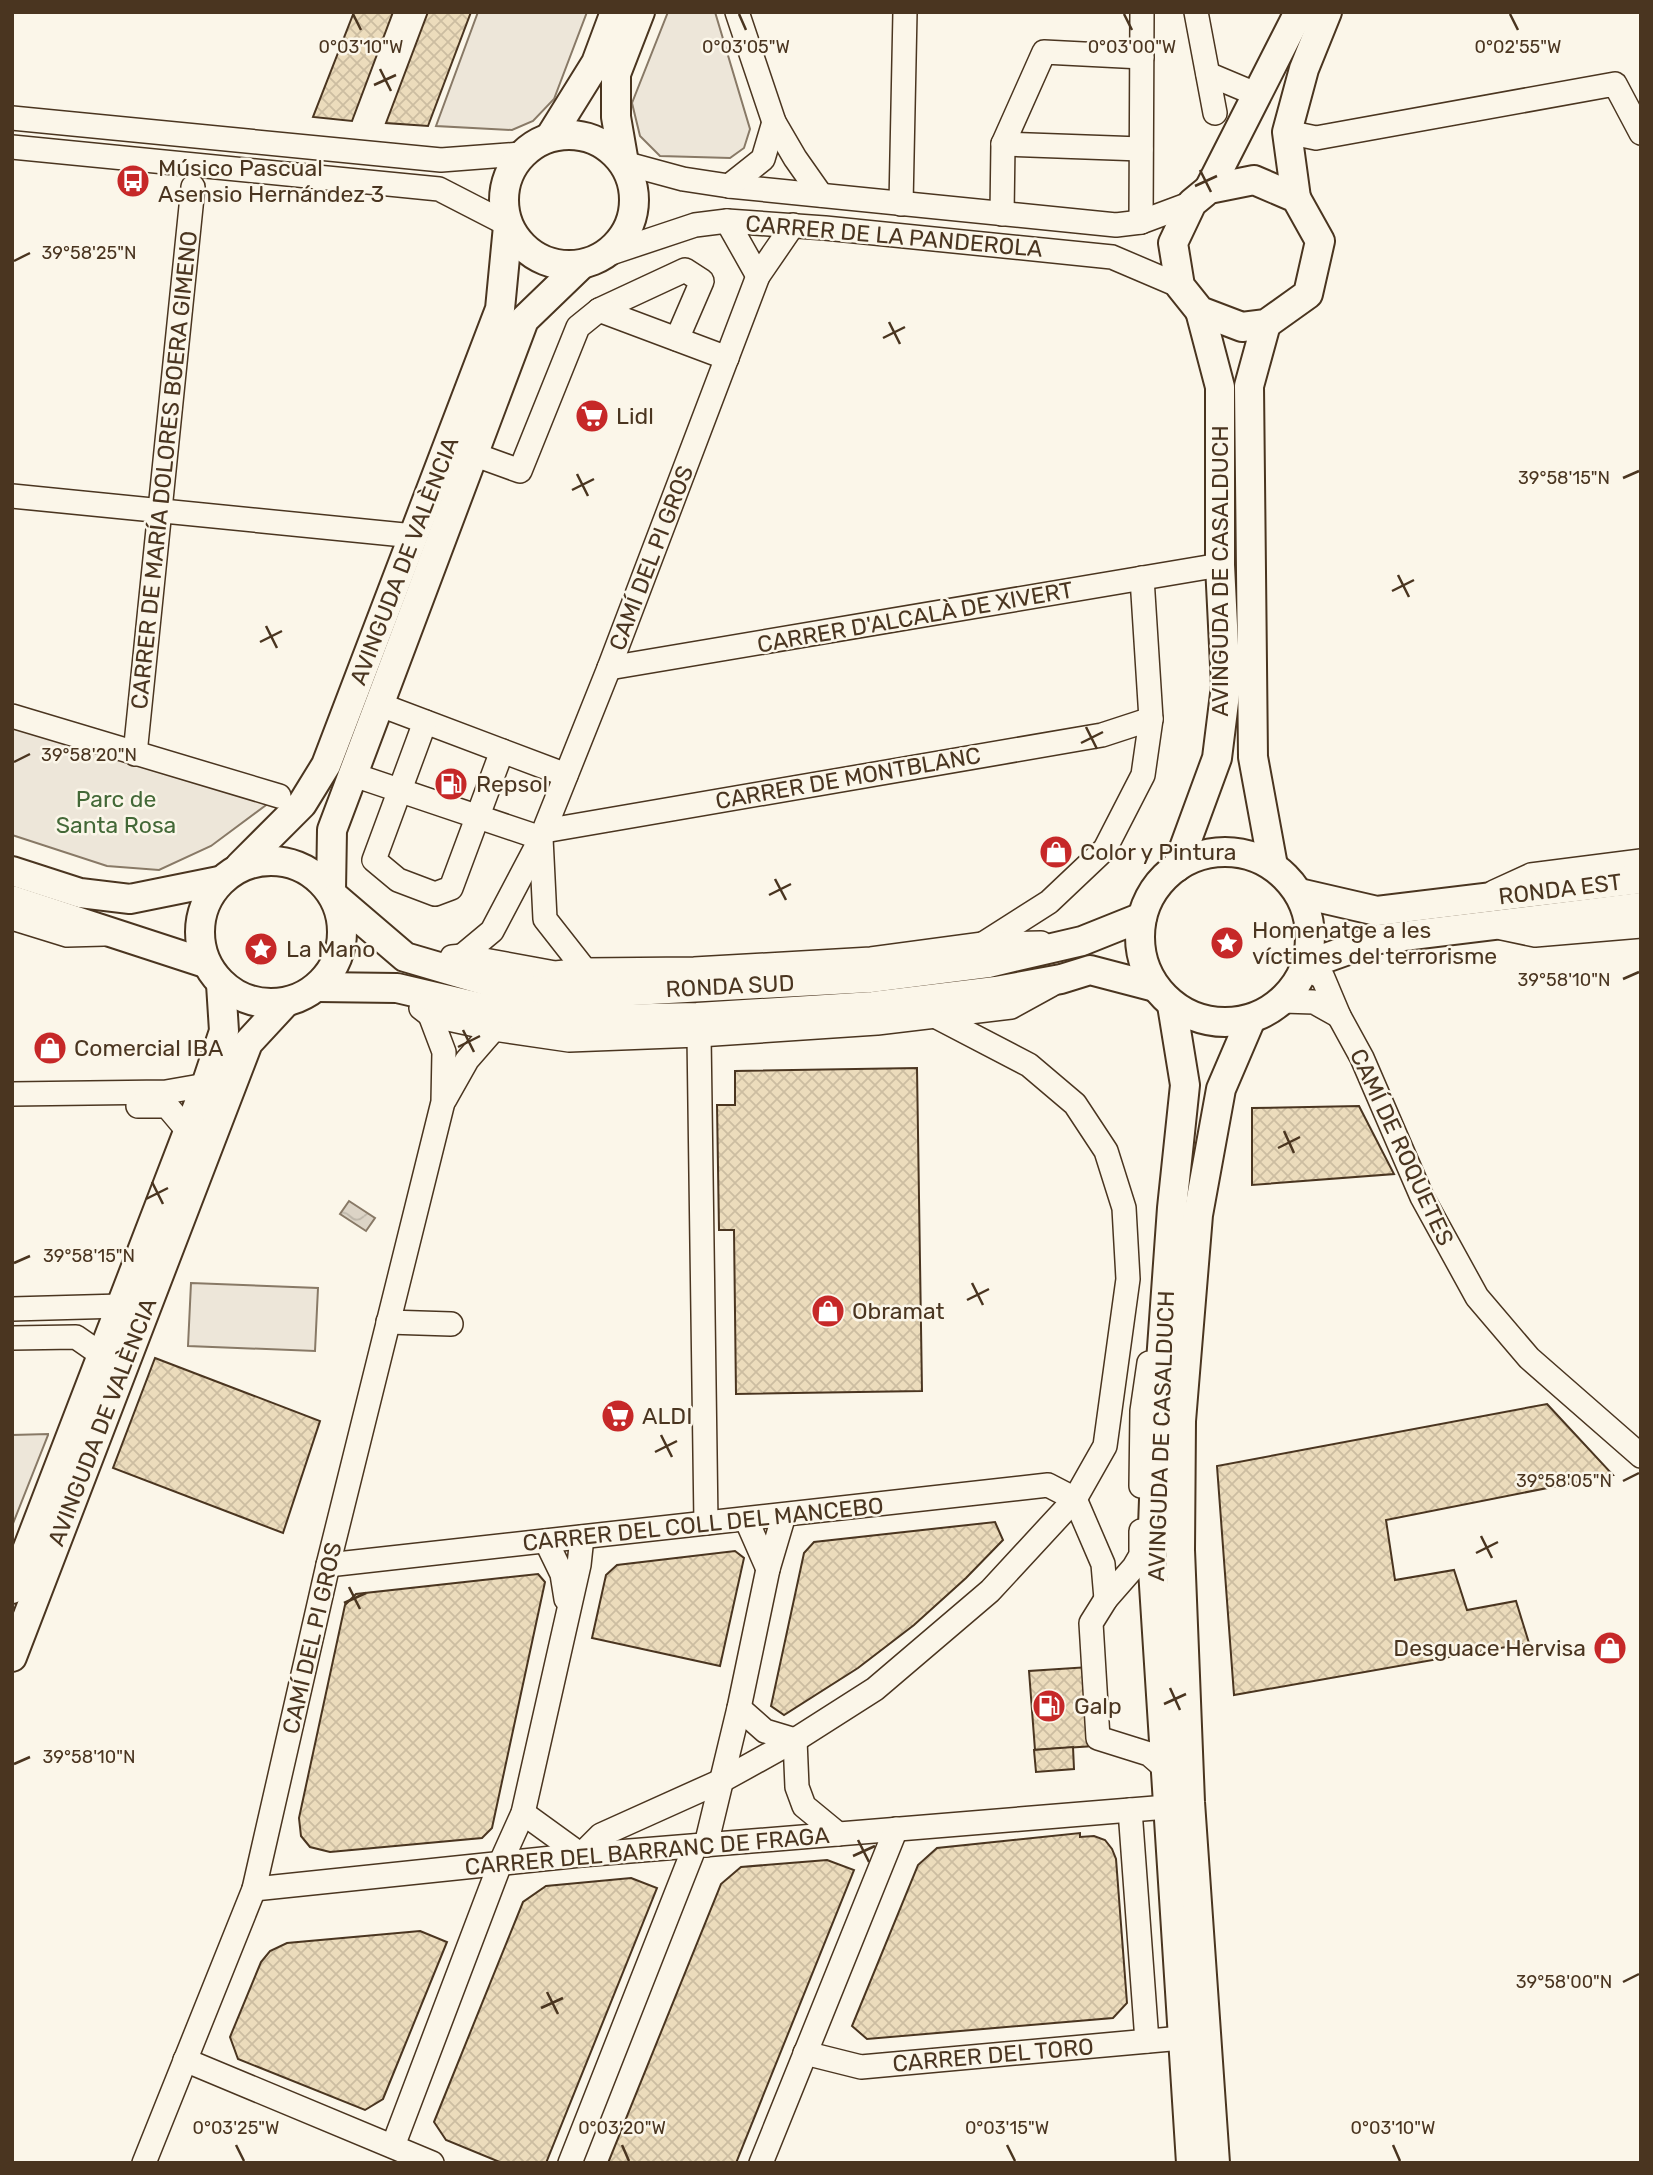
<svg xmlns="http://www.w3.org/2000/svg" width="1653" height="2175" font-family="Rubik,sans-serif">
<defs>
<pattern id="water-waves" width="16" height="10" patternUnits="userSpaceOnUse" patternTransform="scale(1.75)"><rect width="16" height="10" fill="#dcd4c6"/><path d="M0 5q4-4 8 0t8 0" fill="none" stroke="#beb7aa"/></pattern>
<pattern id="building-cross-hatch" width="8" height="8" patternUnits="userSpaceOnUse" patternTransform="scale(1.75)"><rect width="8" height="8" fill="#ecdcbc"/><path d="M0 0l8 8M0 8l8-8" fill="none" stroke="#ccbda1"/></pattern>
</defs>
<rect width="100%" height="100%" fill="#fbf6e9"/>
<!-- park -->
<g fill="#ede6d9" stroke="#887966" stroke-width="2">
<polygon points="478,12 587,12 554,99 533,121 512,130 436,126"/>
<polygon points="668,12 715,12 750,129 744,148 730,158 660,156 640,136 632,103"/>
<polygon points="12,726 273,800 211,846 159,870 107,866 12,835"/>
<polygon points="191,1283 318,1288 315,1351 188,1346"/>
<polygon points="48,1434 48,1435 12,1526 12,1435"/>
</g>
<!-- water -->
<polygon fill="url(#water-waves)" stroke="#887966" stroke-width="2" points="349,1201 375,1218 366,1231 340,1214"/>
<!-- building -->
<g fill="url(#building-cross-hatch)" stroke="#4a3520" stroke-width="2">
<polygon points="354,12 393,12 352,121 313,117"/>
<polygon points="428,12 471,12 428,126 386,123"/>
<polygon points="917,1068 922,1391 736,1394 734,1230 719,1230 717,1105 735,1105 735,1071"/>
<polygon points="1359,1106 1394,1174 1252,1185 1252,1108"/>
<polygon points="155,1358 320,1421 283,1533 113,1468"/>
<polygon points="1547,1404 1613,1475 1386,1520 1395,1580 1454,1570 1467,1610 1516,1601 1529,1643 1234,1695 1217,1466"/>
<polygon points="995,1522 1003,1540 966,1578 914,1625 858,1668 784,1715 771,1706 804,1553 814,1542"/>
<polygon points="735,1551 744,1558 720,1666 592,1638 606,1575 617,1565"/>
<polygon points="538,1574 545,1582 492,1828 482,1838 330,1852 310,1847 301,1836 299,1818 345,1605 356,1594"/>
<polygon points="1089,1667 1094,1746 1035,1750 1029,1671"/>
<polygon points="1073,1747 1074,1769 1036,1772 1034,1750"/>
<polygon points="1080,1833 1080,1837 1094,1836 1105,1840 1112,1849 1116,1859 1127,2003 1113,2018 867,2039 852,2026 918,1865 937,1848"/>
<polygon points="827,1860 854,1870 736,2163 608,2163 721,1884 741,1867"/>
<polygon points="631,1878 657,1888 546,2163 502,2163 446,2140 434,2122 523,1902 546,1886"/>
<polygon points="420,1931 447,1942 383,2099 365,2110 238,2059 230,2037 261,1962 270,1951 287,1943"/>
</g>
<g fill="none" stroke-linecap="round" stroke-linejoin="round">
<defs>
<g id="minor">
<polyline points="737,12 774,122 795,158 821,195"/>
<polyline points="1196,12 1215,113"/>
<polyline points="1208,74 1258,95"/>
<polyline points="12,118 441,160 521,154"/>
<polyline points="1287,132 1316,138 1615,84 1641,133"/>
<polyline points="1003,144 1141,149"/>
<polyline points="12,147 439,189 507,224"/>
<polyline points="624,163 683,179 729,186 1116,225 1141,222 1192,203"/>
<polyline points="729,186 763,159 774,122"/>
<polyline points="901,204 905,12"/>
<polyline points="1002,214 1003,144 1044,52 1142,57"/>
<polyline points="727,221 758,276"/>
<polyline points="1141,222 1142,12"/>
<polyline points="608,254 695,225 727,221 825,228 1112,257 1180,286"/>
<polyline points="599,310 685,270 702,281 677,339"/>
<polyline points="473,454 520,471 578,327 599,310 727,358"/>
<polyline points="12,496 414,536"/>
<polyline points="609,668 1220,565"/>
<polyline points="378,704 566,775"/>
<polyline points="12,716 279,796"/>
<polyline points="425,722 374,860 398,880 435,894 451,888 502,751"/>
<polyline points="135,754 193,187"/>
<polyline points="351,774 541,838"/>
<polyline points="544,831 1102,735 1151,719"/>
<polyline points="541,838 545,919 585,970"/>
<polyline points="1494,892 1531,875 1641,861"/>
<polyline points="12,918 67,935 104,934"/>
<polyline points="1502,928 1535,935 1641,926"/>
<polyline points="983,944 1049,902 1105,849 1143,775 1151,719 1142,578"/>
<polyline points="462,956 492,931 541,838 609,668 758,276 793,225"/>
<polyline points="452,957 462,956 555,973 585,970 694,969 871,959 983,944 1041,943"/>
<polyline points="1306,967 1323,978 1339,1016 1362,1058 1422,1197 1477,1297 1529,1358 1641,1456"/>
<polyline points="1283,1001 1314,1002 1339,1016"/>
<polyline points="421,1008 430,1015 494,1029 569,1040 699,1035 877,1023 1011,1007 1051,985"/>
<polyline points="699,1035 706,1523"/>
<polyline points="12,1094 166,1092 206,1085"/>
<polyline points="445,1099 467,1060 494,1029"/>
<polyline points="138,1106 167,1106 188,1131"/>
<polyline points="12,1309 121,1306"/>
<polyline points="388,1322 451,1324"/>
<polyline points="12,1338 76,1337 102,1355"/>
<polyline points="1141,1486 1142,1411 1149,1363"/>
<polyline points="1075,1499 1103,1564 1106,1599"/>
<polyline points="746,1519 768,1569"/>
<polyline points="1141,1531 1141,1555 1134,1567 1106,1599 1091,1623 1098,1738 1149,1754 1164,1767"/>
<polyline points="546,1541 562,1574 566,1599"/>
<polyline points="328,1565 1048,1485 1075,1499"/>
<polyline points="739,1708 765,1731 795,1740 797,1787 804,1806 838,1834"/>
<polyline points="1130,1810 1147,2041"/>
<polyline points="523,1813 581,1855"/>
<polyline points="706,1845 739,1708 768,1569 784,1515"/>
<polyline points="581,1855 601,1835 721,1781 795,1740 875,1689 990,1591 1075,1499 1105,1446 1128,1279 1124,1208 1106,1151 1075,1104 1029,1065 935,1016"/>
<polyline points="254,1889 581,1855 1167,1807"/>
<polyline points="805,2053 861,2067 1182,2038"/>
<polyline points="185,2060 432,2163"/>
<polyline points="393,2146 500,1864 523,1813 579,1565 582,1537"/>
<polyline points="144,2163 254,1889 328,1565 443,1102 444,1052 430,1015"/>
<polyline points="570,2163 695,1846"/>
<polyline points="761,2163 896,1829"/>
</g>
<g id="major">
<circle cx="569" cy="200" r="65"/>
<polyline points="550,137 596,63 615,12"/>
<polyline points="624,163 616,117 616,74 640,12"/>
<polygon points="1254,180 1296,198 1320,241 1308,294 1266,324 1242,327 1200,311 1180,286 1173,243 1192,203 1209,189"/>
<polyline points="1209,189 1299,12"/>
<polyline points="1296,198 1287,132 1304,69 1327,12"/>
<polyline points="1266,324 1249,386 1253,757 1273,866"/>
<circle cx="1225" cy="937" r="85"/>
<circle cx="271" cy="932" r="71"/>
<polyline points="240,866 302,804 326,765 500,309 508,226"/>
<polyline points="1177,867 1217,758 1226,686 1220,565 1220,387 1200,311"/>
<polyline points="12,871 80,893 130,899 219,881"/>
<polyline points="331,890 332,830 524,320 580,266"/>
<polyline points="1299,893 1377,911 1641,879"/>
<polyline points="336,898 405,957 497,984 560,995 870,978 988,963 1082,941 1142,917"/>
<polyline points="12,900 205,963"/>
<polyline points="1306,965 1379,939 1641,907"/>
<polyline points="318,987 397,988 495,1011 566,1020 697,1017 873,1006 996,991 1061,979 1090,970 1155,987"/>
<polyline points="1172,1005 1185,1085 1172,1208 1157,1418 1152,1554 1191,2163"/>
<polyline points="12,1589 206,1085 224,1031 221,984"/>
<polyline points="12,1657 248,1043 285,1003"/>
<polyline points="1215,2163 1190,1802 1180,1550 1181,1421 1198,1215 1221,1089 1251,1019"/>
</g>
</defs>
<!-- minor casing -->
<use href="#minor" stroke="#4a3520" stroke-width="26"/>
<!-- major casing -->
<use href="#major" stroke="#4a3520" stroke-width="32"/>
<!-- minor -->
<use href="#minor" stroke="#fbf6e9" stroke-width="23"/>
<!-- major -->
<use href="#major" stroke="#fbf6e9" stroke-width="28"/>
</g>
<!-- ticks -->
<path fill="none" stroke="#4a3520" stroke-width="2.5" d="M353 14 361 30M739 14 746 30M1124 14 1132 30M1510 14 1518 30M380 69 391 91M374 85 396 75M1200 170 1211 192M1195 186 1217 176M14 261 30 253M889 322 900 344M883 338 905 327M577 474 588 496M1623 478 1639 471M572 490 594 479M1398 575 1409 597M1392 591 1414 580M266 626 277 648M260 642 282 631M1086 727 1097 749M1081 743 1103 732M14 762 30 754M775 879 786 900M769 895 791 884M1623 979 1639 972M463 1030 474 1052M458 1047 480 1036M1284 1131 1294 1153M1278 1148 1300 1137M152 1182 163 1204M146 1199 168 1188M14 1263 30 1256M972 1283 983 1305M967 1300 989 1289M661 1435 672 1457M655 1452 677 1441M1623 1481 1639 1473M1481 1536 1492 1558M1476 1553 1498 1542M349 1587 360 1609M344 1603 366 1593M1170 1688 1180 1710M1164 1704 1186 1694M14 1764 30 1757M858 1840 869 1862M853 1856 875 1846M1623 1982 1639 1974M547 1992 558 2014M541 2008 563 1998M236 2145 244 2161M622 2145 629 2161M1007 2145 1015 2161M1393 2145 1400 2161"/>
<!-- icons -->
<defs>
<symbol id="bus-disc" viewBox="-11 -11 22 22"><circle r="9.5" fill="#c62828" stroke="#fbf6e9"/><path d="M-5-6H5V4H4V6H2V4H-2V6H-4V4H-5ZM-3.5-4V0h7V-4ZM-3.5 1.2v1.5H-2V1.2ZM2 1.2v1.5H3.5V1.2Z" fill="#fff"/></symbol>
<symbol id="supermarket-disc" viewBox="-11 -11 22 22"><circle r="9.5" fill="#c62828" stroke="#fbf6e9"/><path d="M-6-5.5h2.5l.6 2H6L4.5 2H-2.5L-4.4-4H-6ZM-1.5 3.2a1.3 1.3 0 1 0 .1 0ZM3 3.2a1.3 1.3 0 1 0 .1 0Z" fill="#fff"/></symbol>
<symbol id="fuel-disc" viewBox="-11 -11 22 22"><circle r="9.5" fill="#c62828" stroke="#fbf6e9"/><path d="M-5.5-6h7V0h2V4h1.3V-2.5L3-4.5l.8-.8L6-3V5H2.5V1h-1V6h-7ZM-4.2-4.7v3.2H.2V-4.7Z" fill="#fff"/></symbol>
<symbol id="shop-disc" viewBox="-11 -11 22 22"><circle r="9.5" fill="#c62828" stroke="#fbf6e9"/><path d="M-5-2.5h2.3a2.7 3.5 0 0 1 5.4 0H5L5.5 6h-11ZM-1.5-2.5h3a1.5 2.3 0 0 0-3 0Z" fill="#fff"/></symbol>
<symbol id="sight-disc" viewBox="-11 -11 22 22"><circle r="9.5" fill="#c62828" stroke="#fbf6e9"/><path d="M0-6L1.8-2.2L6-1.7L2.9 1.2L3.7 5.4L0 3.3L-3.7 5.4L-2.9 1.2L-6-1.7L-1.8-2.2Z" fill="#fff"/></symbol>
</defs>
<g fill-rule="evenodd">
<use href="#bus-disc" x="114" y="162" width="38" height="38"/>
<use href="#supermarket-disc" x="573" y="397" width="38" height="38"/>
<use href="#fuel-disc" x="432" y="765" width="38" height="38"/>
<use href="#shop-disc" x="1037" y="833" width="38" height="38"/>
<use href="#sight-disc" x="1208" y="924" width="38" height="38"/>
<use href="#sight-disc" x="242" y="930" width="38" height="38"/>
<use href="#shop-disc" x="31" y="1029" width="38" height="38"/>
<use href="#shop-disc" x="809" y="1292" width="38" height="38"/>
<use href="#supermarket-disc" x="599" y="1397" width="38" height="38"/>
<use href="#shop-disc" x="1591" y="1629" width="38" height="38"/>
<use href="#fuel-disc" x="1030" y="1687" width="38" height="38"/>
</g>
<g text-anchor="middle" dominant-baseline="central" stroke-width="5" stroke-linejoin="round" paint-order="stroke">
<!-- poi labels -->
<g font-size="23" fill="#4a3520" stroke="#fbf6e9" text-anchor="start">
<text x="158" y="168">Músico Pascual<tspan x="158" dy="26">Asensio Hernández 3</tspan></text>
<text x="616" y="416">Lidl</text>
<text x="476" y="784">Repsol</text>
<text x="1080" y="852">Color y Pintura</text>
<text x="1252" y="930">Homenatge a les<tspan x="1252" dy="26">víctimes del terrorisme</tspan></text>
<text x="286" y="949">La Mano</text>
<text x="74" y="1048">Comercial IBA</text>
<text x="852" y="1311">Obramat</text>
<text x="642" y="1416">ALDI</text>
<text x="1586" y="1648" text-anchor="end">Desguace Hervisa</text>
<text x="1074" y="1706">Galp</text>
</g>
<!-- street labels -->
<g font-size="23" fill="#4a3520" stroke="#fbf6e9">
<text transform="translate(894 236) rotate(5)">CARRER DE LA PANDEROLA</text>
<text transform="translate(164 470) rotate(-84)">CARRER DE MARÍA DOLORES BOERA GIMENO</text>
<text transform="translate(651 558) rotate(-69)">CAMÍ DEL PI GROS</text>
<text transform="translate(404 561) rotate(-69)">AVINGUDA DE VALÈNCIA</text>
<text transform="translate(1220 571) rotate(-90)">AVINGUDA DE CASALDUCH</text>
<text transform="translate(915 617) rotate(-10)">CARRER D'ALCALÀ DE XIVERT</text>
<text transform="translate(848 778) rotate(-10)">CARRER DE MONTBLANC</text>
<text transform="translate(1560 889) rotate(-7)">RONDA EST</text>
<text transform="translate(730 986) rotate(-3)">RONDA SUD</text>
<text transform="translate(1402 1147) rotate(65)">CAMÍ DE ROQUETES</text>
<text transform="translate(102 1422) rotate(-69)">AVINGUDA DE VALÈNCIA</text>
<text transform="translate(1161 1436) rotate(-88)">AVINGUDA DE CASALDUCH</text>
<text transform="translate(703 1524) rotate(-6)">CARRER DEL COLL DEL MANCEBO</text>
<text transform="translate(312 1638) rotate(-77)">CAMÍ DEL PI GROS</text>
<text transform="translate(647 1851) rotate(-5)">CARRER DEL BARRANC DE FRAGA</text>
<text transform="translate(993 2055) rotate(-5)">CARRER DEL TORO</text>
</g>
<!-- park labels -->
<g font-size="23" fill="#436837" stroke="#fbf6e9">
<text x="116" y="799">Parc de<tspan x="116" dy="26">Santa Rosa</tspan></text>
</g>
</g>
<g font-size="18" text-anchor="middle" fill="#4a3520" stroke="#fbf6e9" stroke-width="5" stroke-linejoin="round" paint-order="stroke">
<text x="361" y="53">0°03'10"W</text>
<text x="746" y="53">0°03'05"W</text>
<text x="1132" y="53">0°03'00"W</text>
<text x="1518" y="53">0°02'55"W</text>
<text x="89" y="259">39°58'25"N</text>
<text x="1564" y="484">39°58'15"N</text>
<text x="89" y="761">39°58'20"N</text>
<text x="1564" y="986">39°58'10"N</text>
<text x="89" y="1262">39°58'15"N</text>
<text x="1564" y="1487">39°58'05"N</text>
<text x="89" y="1763">39°58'10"N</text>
<text x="1564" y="1988">39°58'00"N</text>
<text x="236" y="2134">0°03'25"W</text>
<text x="622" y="2134">0°03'20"W</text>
<text x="1007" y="2134">0°03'15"W</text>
<text x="1393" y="2134">0°03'10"W</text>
</g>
<!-- border -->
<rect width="1653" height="2175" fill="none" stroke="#4a3520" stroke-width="28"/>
</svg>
